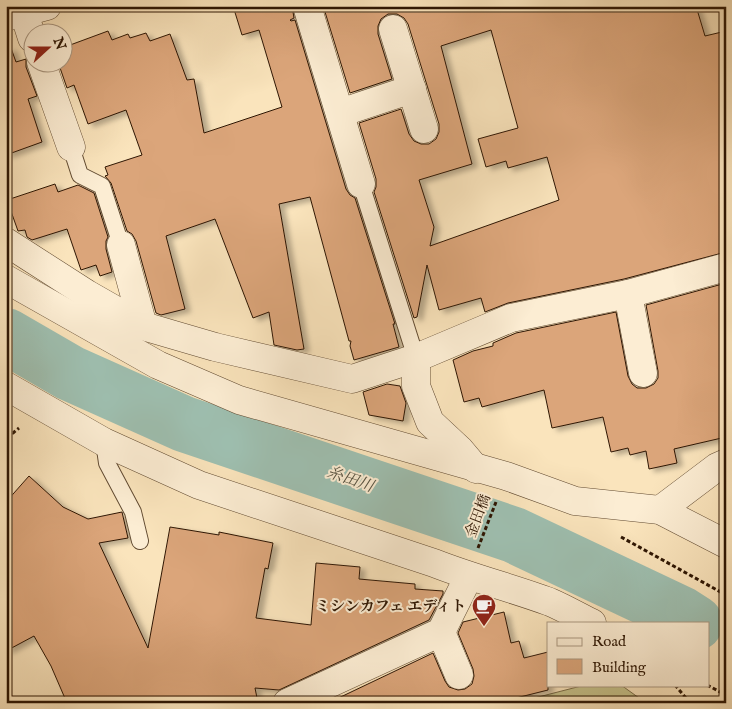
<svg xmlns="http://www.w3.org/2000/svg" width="732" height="709" font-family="'IM FELL English','Noto Serif JP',serif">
<defs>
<filter id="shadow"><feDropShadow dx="5.5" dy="3" stdDeviation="2.5" flood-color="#0004"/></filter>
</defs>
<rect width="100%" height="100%" fill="#fae4bc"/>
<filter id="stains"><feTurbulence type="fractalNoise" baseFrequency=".004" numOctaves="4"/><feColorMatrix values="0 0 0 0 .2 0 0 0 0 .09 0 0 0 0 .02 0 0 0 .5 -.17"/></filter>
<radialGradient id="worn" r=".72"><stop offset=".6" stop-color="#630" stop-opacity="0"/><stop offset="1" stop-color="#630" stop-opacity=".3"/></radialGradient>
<!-- green -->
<polygon fill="#c6c28b" stroke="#7a6c47" points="585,685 621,685 646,703 515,703"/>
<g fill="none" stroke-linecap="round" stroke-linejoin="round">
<!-- river -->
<polyline stroke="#9ebfb0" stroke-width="56" points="6,336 70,373 184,424 514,535 681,614 695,623"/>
</g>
<!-- building -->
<g fill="#dba57a" stroke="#2e1603" fill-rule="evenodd" filter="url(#shadow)">
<polygon points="233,6 292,6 294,18 290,20 291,21 295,20 346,189 350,195 355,198 395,324 393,324 399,347 354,360 350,346 351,341 349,341 310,197 279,204 304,349 297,350 274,345 269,312 253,318 215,219 166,236 185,309 161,315 156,313 136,241 132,234 127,231 111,183 105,176 108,175 105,167 142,155 126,110 88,124 74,85 67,88 58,62 62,62 62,48 108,31 112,40 128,34 130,38 146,33 150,41 170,34 187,80 194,79 204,133 282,107 259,30 242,35"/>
<path d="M345 6H696L705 36 726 31V252L624 279 508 303 485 312 481 298 439 310 427 265 417 317 414 318 374 192 376 187V179L359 123 401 109 409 134 414 141 421 144H429L436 139 439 132V124L408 24 404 18 397 14H388L381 19 378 26V34L392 79 350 93 325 12ZM491 30 518 128 478 139 486 167 506 161 508 168 547 157 559 200 430 246 434 227 419 180 472 164 441 46Z"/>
<polygon points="11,48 16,62 26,59 26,67 37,96 28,99 42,142 6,155 6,49"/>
<polygon points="55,184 58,192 78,185 94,193 108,237 106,241 106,249 112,272 100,276 96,265 81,270 67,229 32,240 27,237 25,230 18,231 7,200"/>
<polygon points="726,283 726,437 674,449 677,463 649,469 646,451 630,455 628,448 611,452 603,417 552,428 544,390 482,407 479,398 464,402 453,360 473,351 493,346 493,343 516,333 616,312 628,376 632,384 637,388 646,388 654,384 658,378 658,371 646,305"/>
<polygon points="387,384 400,386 406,403 403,421 369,415 363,392"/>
<polygon points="29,476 63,507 88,519 122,512 128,538 99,543 148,648 170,527 219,535 219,532 273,543 268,569 265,568 256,618 311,625 316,563 360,567 359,579 415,584 415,589 443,591 443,594 429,620 279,690 255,688 258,703 67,703 51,666 34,636 6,651 6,502"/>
<polygon points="504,612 511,643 519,641 524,658 548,652 548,690 496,703 328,703 433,653 445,681 449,687 458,690 465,689 472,684 474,676 473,669 458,633 463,622"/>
</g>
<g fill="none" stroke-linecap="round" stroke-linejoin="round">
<defs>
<g id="service">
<polyline points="71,147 80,175 102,186 121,245"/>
<polyline points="361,184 416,358"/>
<polyline points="104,442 107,463 133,512 140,541"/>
</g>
<g id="minor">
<polyline points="307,6 361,184"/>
<polyline points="24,13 32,38"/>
<polyline points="6,17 47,6"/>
<polyline points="393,29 424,129"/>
<polyline points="41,62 71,147"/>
<polyline points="340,113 412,89"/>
<polyline points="6,242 87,294 143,326 215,347 352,379 416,358 511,318 628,294 726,267"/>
<polyline points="121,245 143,326"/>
<polyline points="6,279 158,365 239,400 506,476 575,501 660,510 726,544"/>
<polyline points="628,294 643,373"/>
<polyline points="416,358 416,386 430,422 460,450 476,469"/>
<path d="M6 386 104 442 199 485 434 563C472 578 512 588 550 602 564 608 578 616 592 623"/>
<polyline points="660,510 717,467 726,463"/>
<polyline points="441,632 459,675"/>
<polyline points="287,703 441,632 469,576"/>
</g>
</defs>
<!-- service casing -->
<use href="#service" stroke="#614a31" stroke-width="18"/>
<!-- minor casing -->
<use href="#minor" stroke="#614a31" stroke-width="29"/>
<!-- path -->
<g stroke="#2e1603" stroke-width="3" stroke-dasharray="4 2.5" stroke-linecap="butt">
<polyline points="6,431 13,433 19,428"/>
<polyline points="621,537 726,595"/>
<polyline points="478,548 496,502"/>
<polyline points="675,685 690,703"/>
<polyline points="707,685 726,695"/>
</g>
<!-- service -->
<use href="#service" stroke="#fcedd3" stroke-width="16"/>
<!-- minor -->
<use href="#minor" stroke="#fcedd3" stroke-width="28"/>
</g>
<!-- icons -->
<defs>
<symbol id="cafe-pin" viewBox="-11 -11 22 30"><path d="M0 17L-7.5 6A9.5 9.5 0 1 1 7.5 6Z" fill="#8f2418" stroke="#fcedd3"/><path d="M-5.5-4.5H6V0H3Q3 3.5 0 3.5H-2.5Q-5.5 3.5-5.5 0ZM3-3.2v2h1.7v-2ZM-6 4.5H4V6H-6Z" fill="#fff"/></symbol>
</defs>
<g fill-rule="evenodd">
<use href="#cafe-pin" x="470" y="592" width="28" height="38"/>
</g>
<g text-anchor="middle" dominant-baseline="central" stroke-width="4" stroke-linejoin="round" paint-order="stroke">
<!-- street labels -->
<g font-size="15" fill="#2e1603" stroke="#fcedd3">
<text transform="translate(478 516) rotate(-69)">金田橋</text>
</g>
<!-- poi labels -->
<g font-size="15" font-weight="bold" fill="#2e1603" stroke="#fcedd3" text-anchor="end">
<text x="466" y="606">ミシンカフェ エディト</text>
</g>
<!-- water labels -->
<g font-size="16" font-style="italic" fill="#555140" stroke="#fcedd3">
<text transform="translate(350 480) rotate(19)">糸田川</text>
</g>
</g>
<!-- margin -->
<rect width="732" height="709" fill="none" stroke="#fae4bc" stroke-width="25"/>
<rect x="8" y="8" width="717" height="694" fill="none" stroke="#2e1603" stroke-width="2.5"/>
<rect x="12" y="12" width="707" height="684" fill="none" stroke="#2e1603"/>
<!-- legend -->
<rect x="547" y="622" width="162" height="65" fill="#fcedd3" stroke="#aa9780"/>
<rect x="557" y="638" width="25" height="8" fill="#fcedd3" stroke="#aa9780"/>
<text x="592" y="646" font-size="15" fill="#2e1603">Road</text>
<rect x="557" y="659" width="25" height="15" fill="#dba57a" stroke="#aa9780"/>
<text x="592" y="672" font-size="15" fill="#2e1603">Building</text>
<!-- north arrow -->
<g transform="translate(48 48) rotate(69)"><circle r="24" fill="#fcedd3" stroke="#aa9780"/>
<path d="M0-4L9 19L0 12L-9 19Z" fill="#8f2418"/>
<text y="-8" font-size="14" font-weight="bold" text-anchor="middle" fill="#2e1603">N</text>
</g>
<rect width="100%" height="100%" filter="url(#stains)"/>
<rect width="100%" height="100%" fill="url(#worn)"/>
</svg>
